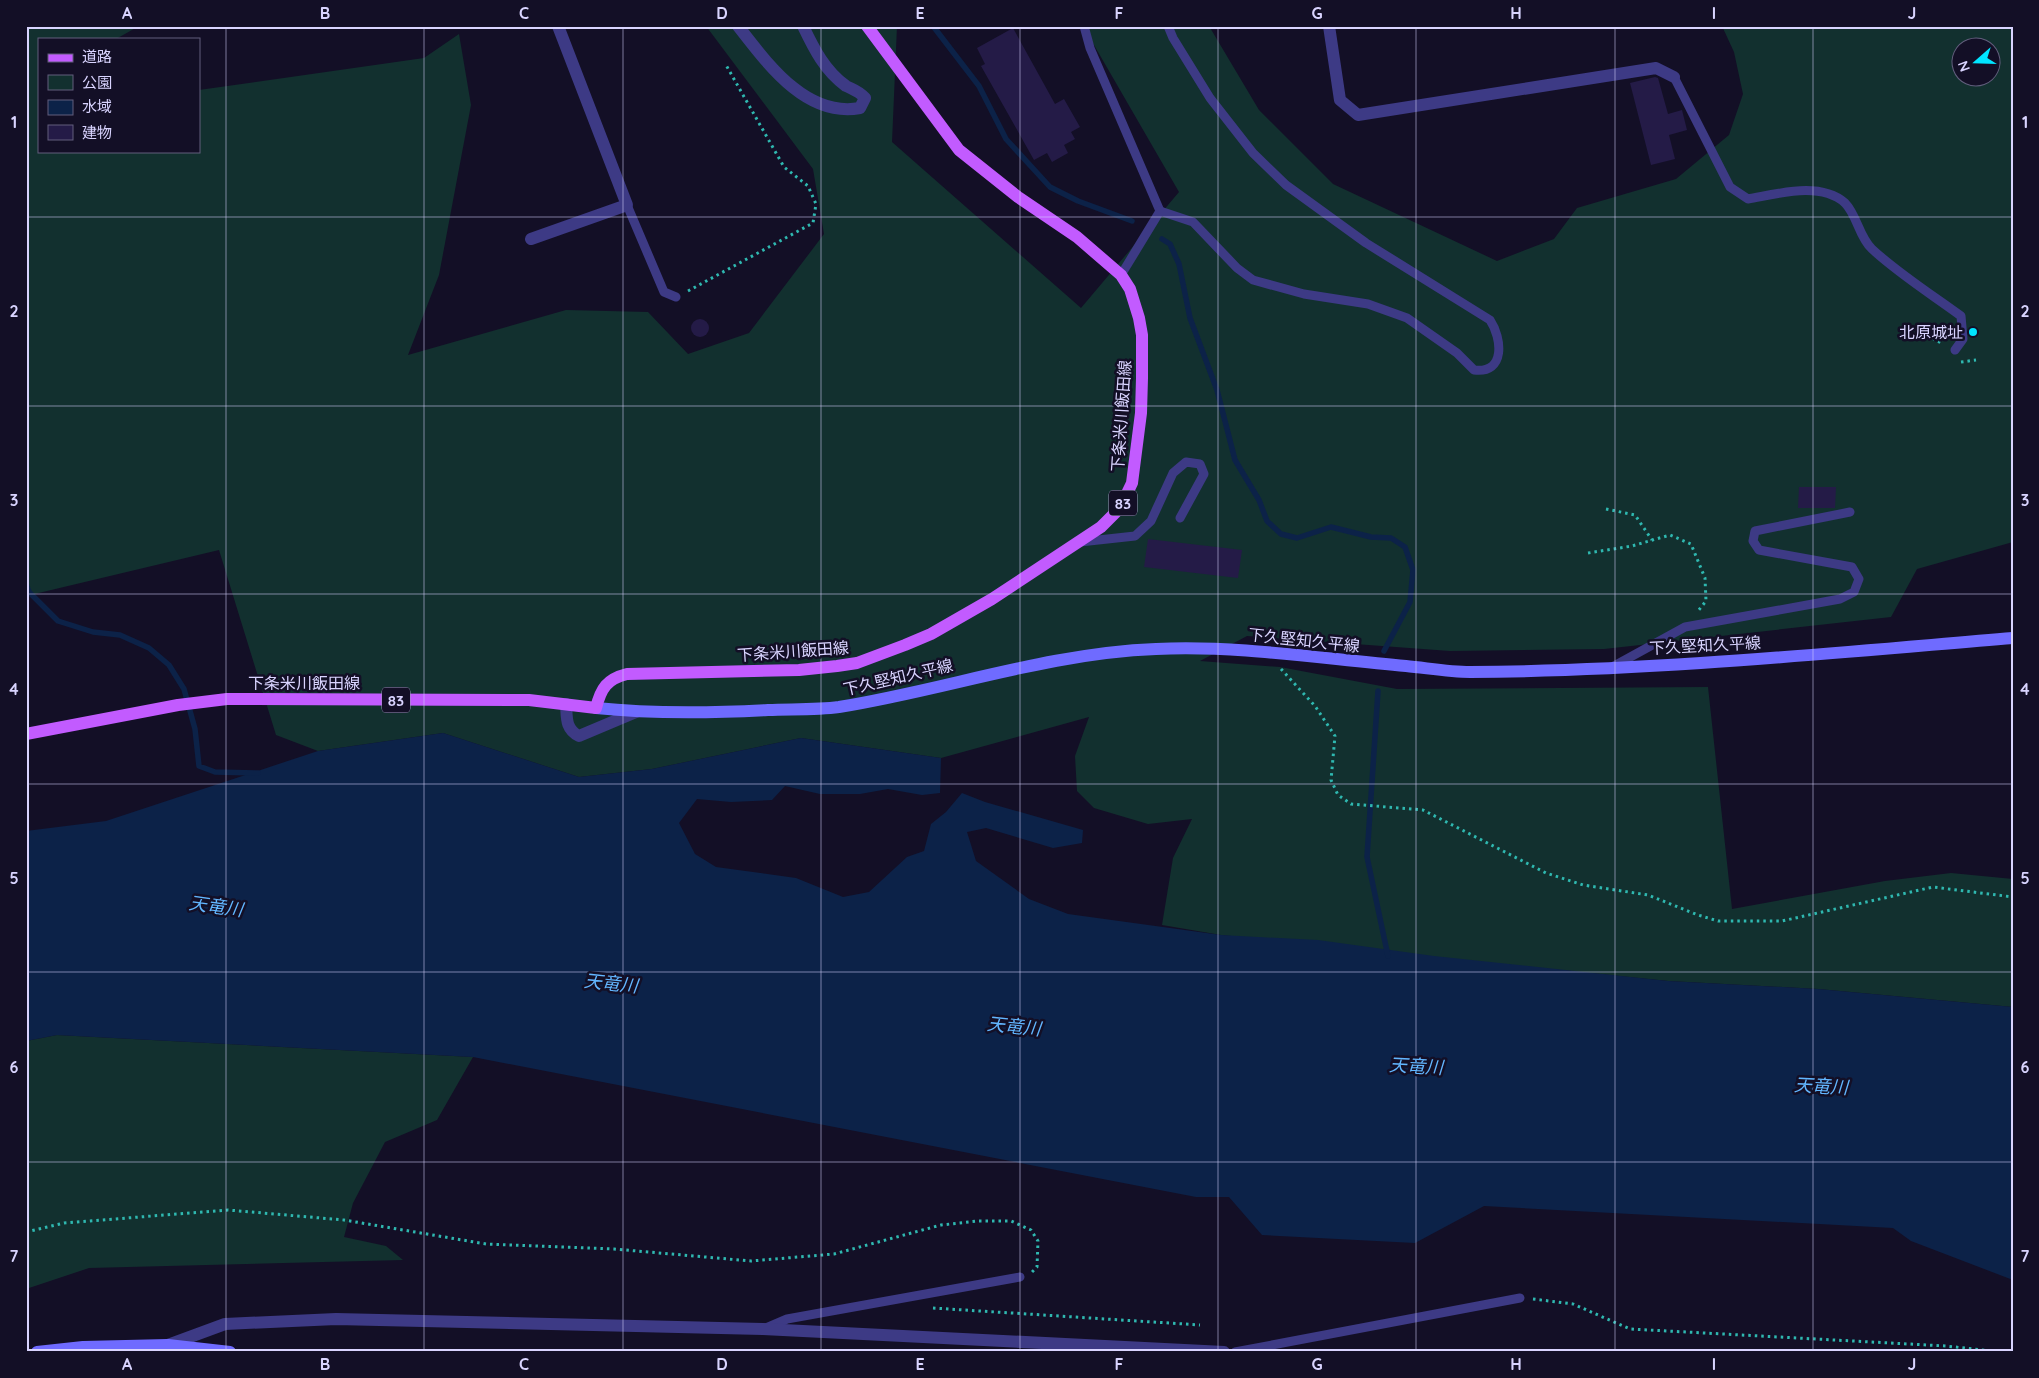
<svg xmlns="http://www.w3.org/2000/svg" width="2039" height="1378" font-family="Quicksand,'Noto Sans JP',sans-serif">
<rect width="100%" height="100%" fill="#130f26"/>
<!-- green -->
<g fill="#12302f" fill-rule="evenodd">
<path d="M26 26H139L116 39H39V151H199V90L424 58 459 34 471 105 439 275 408 355 566 310 648 312 688 354 749 333 824 234 813 169 706 26H897L892 142 1081 308 1179 192 1083 26H1209L1259 110 1333 184 1497 261 1554 239 1577 208 1676 179 1729 135 1743 94 1734 52 1722 26H2013V542L1917 569 1891 617 1604 649 1450 651 1247 636 1200 661 1280 667 1397 689 1708 687 1732 909 1885 881 1951 873 2013 879V1007L1818 989 1668 981 1221 935 1162 925 1173 858 1192 819 1148 824 1094 808 1077 791 1075 756 1089 717 941 758 801 738 652 769 579 777 443 733 318 751 276 735 219 550 26 596ZM1962 48H1992V78H1962Z"/>
<polygon points="57,1035 473,1057 437,1120 385,1142 353,1203 344,1237 386,1246 403,1260 89,1268 26,1289 26,1041"/>
</g>
<!-- water -->
<polygon fill="#0c2248" points="443,733 579,777 652,769 801,738 941,758 940,793 922,795 888,789 860,794 820,794 785,786 772,800 731,802 697,799 679,823 695,854 716,867 796,878 843,897 869,892 907,857 924,851 931,824 946,812 962,793 985,802 1083,830 1082,843 1053,848 986,828 967,832 976,861 1029,899 1068,914 1221,935 1318,940 1434,956 1668,981 1818,989 2013,1007 2013,1280 1911,1241 1893,1228 1484,1206 1415,1243 1262,1235 1229,1197 1196,1197 473,1057 57,1035 26,1041 26,831 106,821 318,751"/>
<g fill="none" stroke-linecap="round" stroke-linejoin="round">
<!-- stream -->
<g stroke="#0c2248" stroke-width="5.5">
<polyline points="933,26 979,86 1006,139 1050,187 1078,201 1132,221"/>
<polyline points="1162,239 1170,244 1179,264 1190,318 1217,390 1235,460 1259,500 1267,521 1281,534 1297,538 1331,527 1371,537 1391,538 1405,547 1413,570 1410,602 1384,651"/>
<polyline points="26,584 29,592 58,621 93,632 120,635 149,648 169,665 184,689 195,729 199,766 215,772 258,773"/>
<polyline points="1378,691 1367,857 1388,956"/>
</g>
</g>
<!-- building -->
<g fill="#241b47">
<polygon points="1013,28 1055,104 1064,99 1080,127 1071,132 1075,139 1064,145 1068,153 1052,162 1047,153 1034,160 981,66 985,64 977,48"/>
<polygon points="1655,77 1658,78 1668,114 1682,110 1687,130 1669,135 1675,159 1651,165 1630,83"/>
<circle cx="700" cy="328" r="9"/>
<polygon points="1799,487 1836,487 1835,508 1798,508"/>
<polygon points="1148,539 1242,550 1238,578 1144,567"/>
</g>
<g fill="none" stroke-linecap="round" stroke-linejoin="round">
<!-- path -->
<g stroke="#2fb8b0" stroke-width="3" stroke-dasharray="2.5 4" stroke-linecap="butt">
<polyline points="688,291 813,223 816,204 808,186 784,167 726,65"/>
<polyline points="1921,332 1943,344"/>
<polyline points="1961,362 1976,360"/>
<polyline points="1606,509 1635,515 1652,540"/>
<polyline points="1588,553 1632,546 1670,535 1691,544 1705,578 1706,601 1698,611"/>
<polyline points="1281,669 1315,706 1335,736 1331,780 1338,795 1351,804 1423,810 1546,873 1583,885 1648,895 1698,915 1718,921 1782,921 1933,887 2013,897"/>
<polyline points="26,1232 64,1223 228,1210 344,1220 486,1244 614,1249 751,1261 834,1254 941,1225 978,1221 1011,1221 1031,1230 1038,1241 1037,1267 1032,1272"/>
<polyline points="1533,1299 1573,1304 1630,1329 1946,1346 2000,1352"/>
<polyline points="933,1308 1200,1325"/>
</g>
<!-- lane -->
<g stroke="#3d3a85" stroke-width="9">
<polyline points="1084,26 1090,48 1160,211"/>
<path d="M1674 77 1730 187 1748 199C1777 194 1820 181 1845 203 1857 215 1859 237 1872 249 1899 274 1931 294 1961 316L1963 339 1955 350"/>
<polyline points="627,205 664,292 676,297"/>
<path d="M1121 275 1160 211 1193 222 1237 268 1253 280 1304 294 1368 304 1407 318 1457 353 1474 370C1506 374 1502 338 1490 320L1366 243 1286 185 1253 153 1210 98 1173 38 1168 26"/>
<polyline points="1080,542 1135,536 1151,521 1173,473 1186,462 1200,464 1204,474 1180,518"/>
<polyline points="1614,666 1685,627 1840,599 1854,592 1859,579 1852,567 1759,550 1753,541 1755,531 1850,512"/>
<polyline points="766,1328 787,1319 1020,1277"/>
<polyline points="1235,1352 1520,1298"/>
</g>
<!-- street -->
<g stroke="#3d3a85" stroke-width="12">
<path d="M738 26C767 63 806 118 860 108L865 98C859 91 854 90 846 86 825 71 814 49 803 26"/>
<polyline points="1329,26 1340,100 1358,115 1656,68 1674,77"/>
<polyline points="531,239 627,205 558,26"/>
<path d="M566 704C567 717 565 729 579 736L636 712"/>
<polyline points="168,1352 168,1345 225,1324 336,1319 763,1329 1224,1352"/>
</g>
<!-- secondary -->
<g stroke="#6f6bff" stroke-width="12">
<path d="M596 708C654 714 710 713 768 710 791 709 816 710 839 707 945 690 1048 653 1156 649 1239 645 1323 659 1406 666 1427 668 1449 672 1470 672 1651 671 1832 653 2013 638"/>
<polyline points="37,1352 83,1347 168,1345 230,1352"/>
</g>
<!-- primary -->
<path stroke="#c25bff" stroke-width="12" d="M26 734 178 705 227 699 529 700 596 708C601 688 607 679 627 674L799 670 837 666 857 663 905 645 931 634 992 599 1101 527 1120 508 1132 483 1141 413 1142 378V335L1139 318 1130 289 1121 275 1077 237 1018 197 959 150 867 26"/>
</g>
<!-- grid -->
<path fill="none" stroke="#d9d4ff" stroke-width="1" stroke-opacity="0.55" d="M226 26V1352M424 26V1352M623 26V1352M821 26V1352M1020 26V1352M1218 26V1352M1416 26V1352M1615 26V1352M1813 26V1352M26 217H2013M26 406H2013M26 594H2013M26 784H2013M26 972H2013M26 1162H2013"/>
<!-- markers -->
<circle fill="#00e5ff" stroke="#130f26" stroke-width="2" cx="1973" cy="332" r="5"/>
<g text-anchor="middle" dominant-baseline="central" stroke-width="5" stroke-linejoin="round" paint-order="stroke">
<!-- shield labels -->
<g fill="#130f26" stroke="#9e99be" stroke-width="1">
<rect x="1109" y="490.5" width="28" height="25" rx="4"/>
<rect x="382" y="687.5" width="28" height="25" rx="4"/>
</g>
<g font-size="15" font-weight="bold" fill="#d9d4ff">
<text x="1123" y="503">83</text>
<text x="396" y="700">83</text>
</g>
<!-- poi labels -->
<g font-size="16" fill="#d9d4ff" stroke="#130f26" text-anchor="end">
<text x="1963" y="332">北原城址</text>
</g>
<!-- street labels -->
<g font-size="16" fill="#d9d4ff" stroke="#130f26">
<text transform="translate(1121 416) rotate(-86)">下条米川飯田線</text>
<text transform="translate(1304 640) rotate(6)">下久堅知久平線</text>
<text transform="translate(1705 645) rotate(-3)">下久堅知久平線</text>
<text transform="translate(793 651) rotate(-4)">下条米川飯田線</text>
<text transform="translate(898 677) rotate(-13)">下久堅知久平線</text>
<text x="304" y="683">下条米川飯田線</text>
</g>
<!-- water labels -->
<g font-size="18" font-style="italic" fill="#62b6ff" stroke="#130f26">
<text transform="translate(216 906) rotate(8)">天竜川</text>
<text transform="translate(611 983) rotate(6)">天竜川</text>
<text transform="translate(1014 1026) rotate(6)">天竜川</text>
<text transform="translate(1416 1066) rotate(3)">天竜川</text>
<text transform="translate(1821 1086) rotate(3)">天竜川</text>
</g>
</g>
<!-- border -->
<rect width="2039" height="1378" fill="none" stroke="#130f26" stroke-width="55"/>
<!-- legend -->
<rect x="38" y="38" width="162" height="115" fill="#130f26" stroke="#625e7d"/>
<rect x="48" y="54" width="25" height="8" fill="#c25bff" stroke="#625e7d"/>
<text x="82" y="62" font-size="15" fill="#d9d4ff">道路</text>
<rect x="48" y="75" width="25" height="15" fill="#12302f" stroke="#625e7d"/>
<text x="82" y="88" font-size="15" fill="#d9d4ff">公園</text>
<rect x="48" y="100" width="25" height="15" fill="#0c2248" stroke="#625e7d"/>
<text x="82" y="112" font-size="15" fill="#d9d4ff">水域</text>
<rect x="48" y="125" width="25" height="15" fill="#241b47" stroke="#625e7d"/>
<text x="82" y="138" font-size="15" fill="#d9d4ff">建物</text>
<!-- north arrow -->
<g transform="translate(1976 62) rotate(250)"><circle r="24" fill="#130f26" stroke="#625e7d"/>
<path d="M0-4L9 19L0 12L-9 19Z" fill="#00e5ff"/>
<text y="-8" font-size="14" font-weight="bold" text-anchor="middle" fill="#d9d4ff">N</text>
</g>
<rect x="28" y="28" width="1984" height="1322" fill="none" stroke="#d9d4ff" stroke-width="2"/>
<g font-size="16" text-anchor="middle" font-weight="bold" fill="#d9d4ff">
<text x="127" y="19">A</text>
<text x="325" y="19">B</text>
<text x="524" y="19">C</text>
<text x="722" y="19">D</text>
<text x="920" y="19">E</text>
<text x="1119" y="19">F</text>
<text x="1317" y="19">G</text>
<text x="1516" y="19">H</text>
<text x="1714" y="19">I</text>
<text x="1912" y="19">J</text>
<text x="14" y="128">1</text>
<text x="2025" y="128">1</text>
<text x="14" y="317">2</text>
<text x="2025" y="317">2</text>
<text x="14" y="506">3</text>
<text x="2025" y="506">3</text>
<text x="14" y="695">4</text>
<text x="2025" y="695">4</text>
<text x="14" y="884">5</text>
<text x="2025" y="884">5</text>
<text x="14" y="1073">6</text>
<text x="2025" y="1073">6</text>
<text x="14" y="1262">7</text>
<text x="2025" y="1262">7</text>
<text x="127" y="1370">A</text>
<text x="325" y="1370">B</text>
<text x="524" y="1370">C</text>
<text x="722" y="1370">D</text>
<text x="920" y="1370">E</text>
<text x="1119" y="1370">F</text>
<text x="1317" y="1370">G</text>
<text x="1516" y="1370">H</text>
<text x="1714" y="1370">I</text>
<text x="1912" y="1370">J</text>
</g>
</svg>
